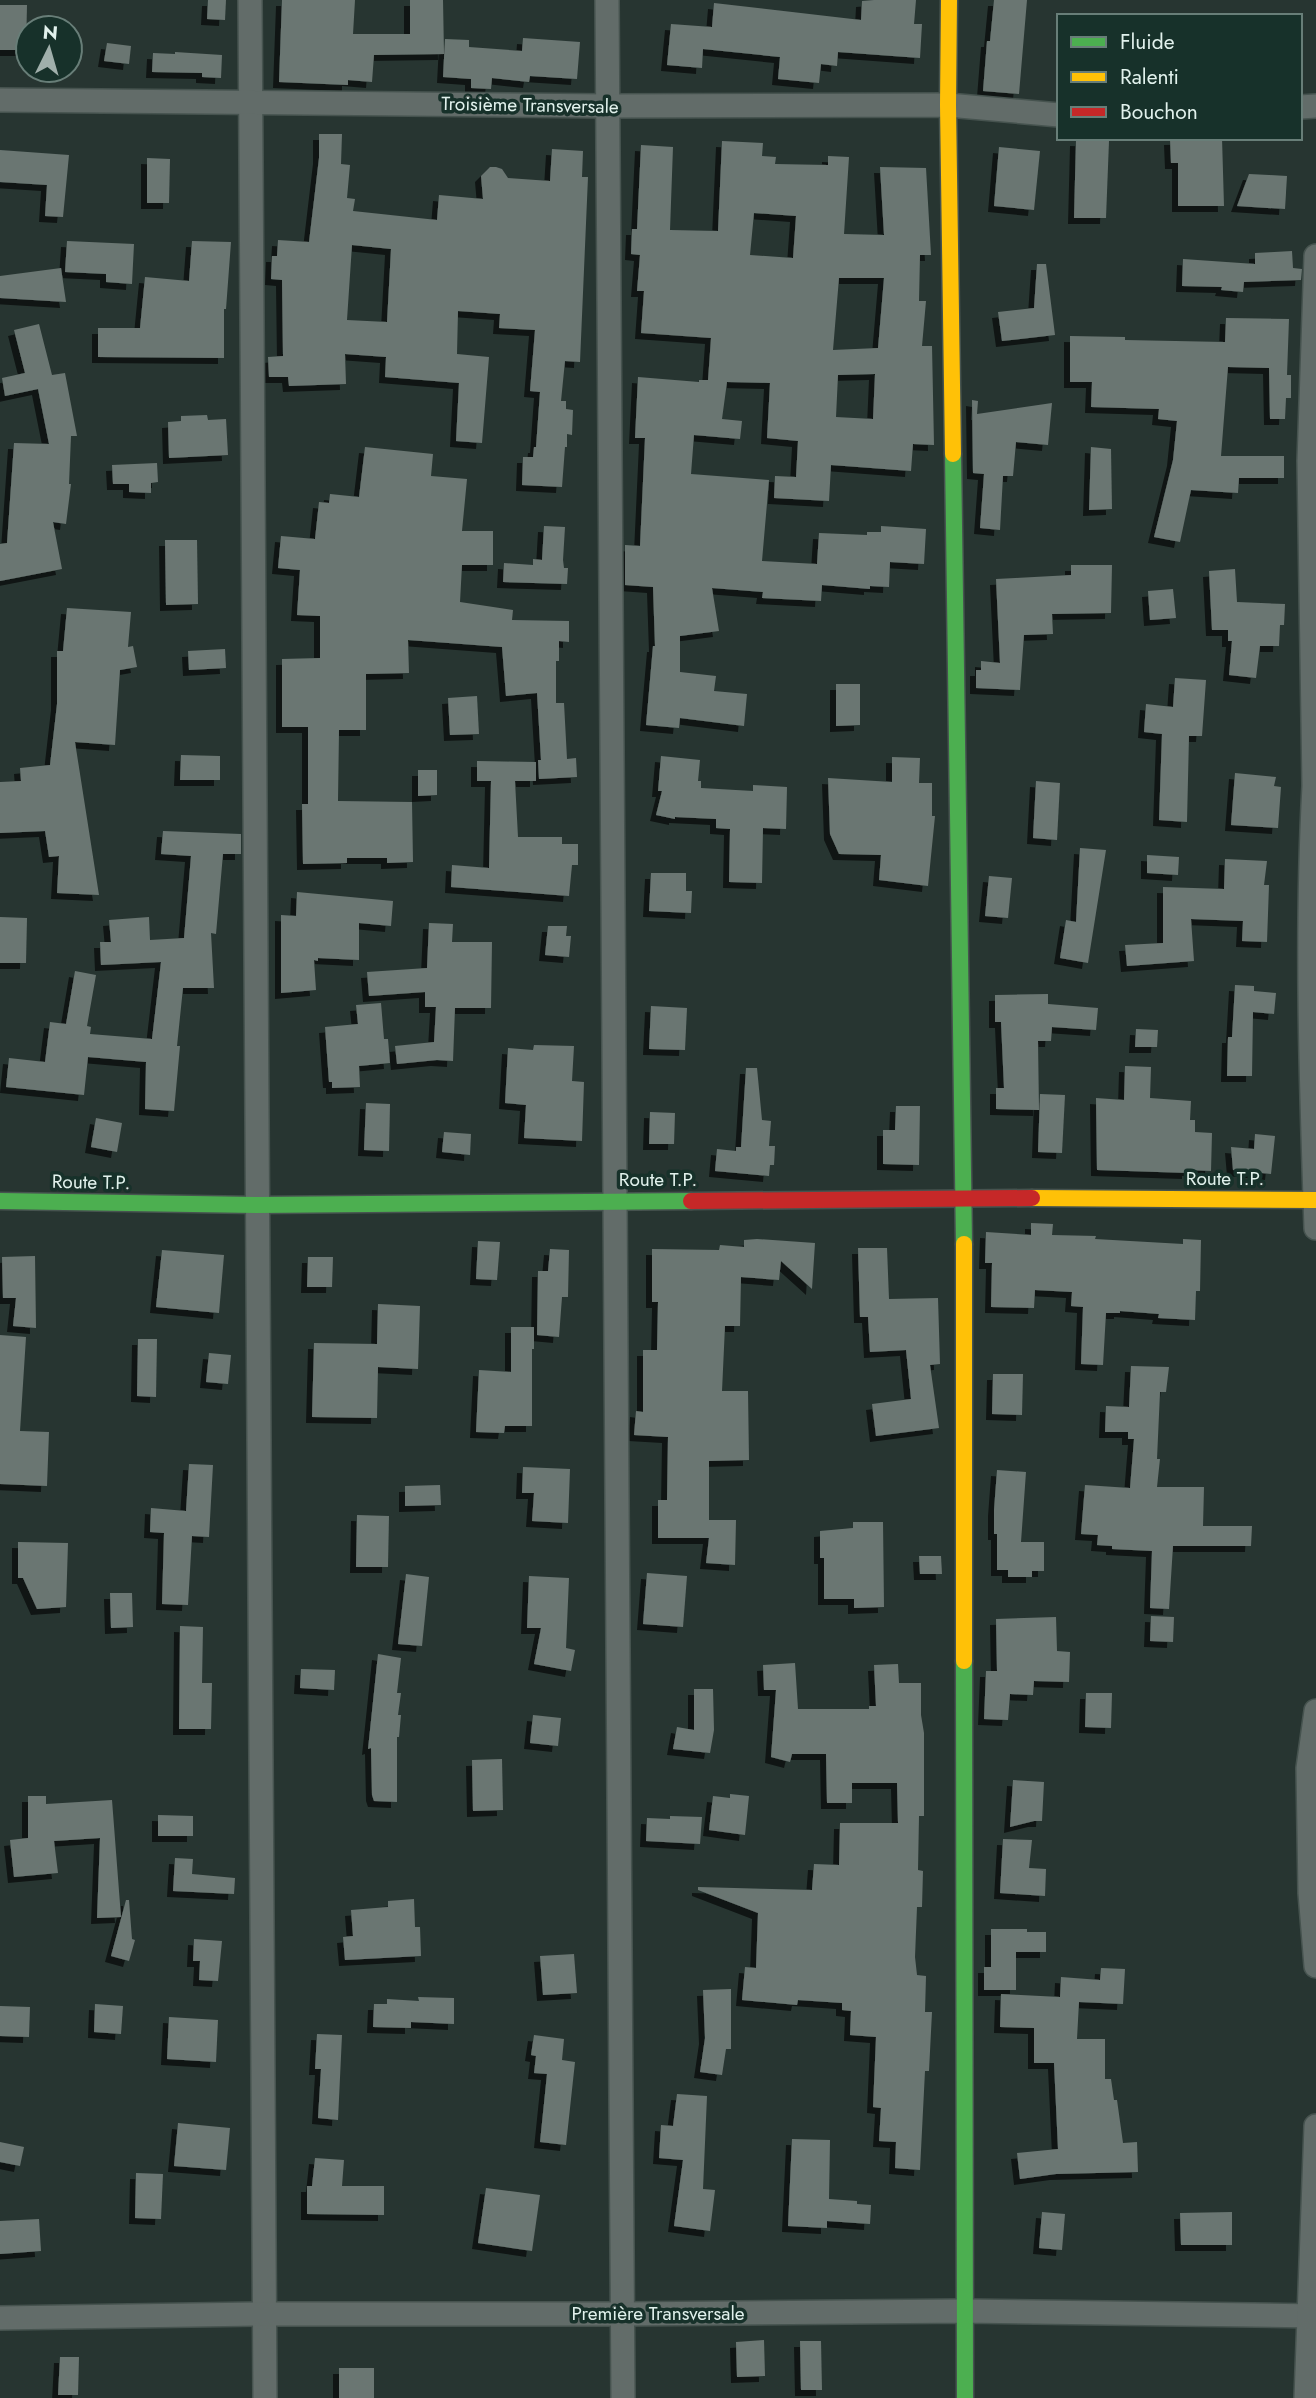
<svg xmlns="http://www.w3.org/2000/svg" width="1316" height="2398" font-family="Jost,sans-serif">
<defs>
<filter id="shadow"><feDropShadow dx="-6" dy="6" stdDeviation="0" flood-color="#0009"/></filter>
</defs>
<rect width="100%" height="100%" fill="#273531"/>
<!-- building -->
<g fill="#6a7672" fill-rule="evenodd" filter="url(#shadow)">
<polygon points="208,0 226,0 225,20 207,19"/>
<polygon points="282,0 355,0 353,34 410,34 410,0 443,0 444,54 374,55 372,82 348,80 348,85 279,82"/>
<polygon points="874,0 916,0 914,24 922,24 920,58 838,52 837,66 821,64 819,83 778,79 780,57 703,49 702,68 667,65 671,24 712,27 714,3 861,20 862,1"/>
<polygon points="994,0 1027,0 1019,94 983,91 987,41 990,41"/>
<polygon points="0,5 27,5 26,50 0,50"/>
<polygon points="523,38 580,42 577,79 530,76 529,82 492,78 491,89 471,88 471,79 443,77 445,39 469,40 469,47 522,51"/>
<polygon points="107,43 131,46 129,64 104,61"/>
<polygon points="175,52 222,55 221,78 202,77 202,73 152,72 153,53 175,54"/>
<path d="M319 134H342L341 164 350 165 347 198 355 199 353 211 437 220 439 195 483 199 481 176 490 167H496L502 169 508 178 550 181 552 149 583 151 582 177H588L580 362 565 361 561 401H566V409L573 410 572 435 567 434V447H565L562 487 522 485 523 457H533L534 447H536L540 392 530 391 535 330 499 328 500 314 458 311 457 354 489 357 482 443 456 441 459 383 385 377 386 357 345 354 346 384 289 386 288 377H269L268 357 283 356 282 280 271 279 272 256H277L278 240 309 242 319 158ZM352 245 391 249 387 322 347 320Z"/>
<polygon points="1222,138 1224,206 1178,206 1178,163 1171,163 1170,139"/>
<polygon points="1076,140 1109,141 1106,218 1074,218"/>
<path d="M722 141 763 143 762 156 776 157 775 164 828 165V156L849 157 844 234 884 235 880 167 926 168 931 255H920L919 301H926L922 346H932L934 445 913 444 911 471 831 465 829 501 774 498 775 476 796 477 798 441 767 438 770 383 727 382 722 419 742 421 740 439 694 435 691 474 769 480 762 561 817 564 819 533 867 535V532H881V526L926 529 924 564 890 562 889 587 870 586V589L822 585 821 601 762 598 763 592 712 588 719 631 680 636V672L716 676 714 691 747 694 744 726 680 718 679 728 646 725 653 646H655L653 587 625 585V545L640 546 645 438H635L638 377 699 382V380H708L711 338 641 333 644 291H637L640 255 631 254 632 229H637L641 145 673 147 670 230 718 231ZM754 213 796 216 793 258 750 255ZM839 278H884L878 348 833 350ZM875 374 873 419 836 417 838 375Z"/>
<polygon points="999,147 1040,151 1034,210 994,206"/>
<polygon points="0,150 69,155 63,217 45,216 47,185 0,182"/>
<polygon points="147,158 170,159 169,203 147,203"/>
<polygon points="1249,174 1287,176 1285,209 1237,206"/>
<polygon points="67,241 134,244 132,284 106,282 106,274 65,272"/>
<polygon points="192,241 231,242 226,309 224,309 224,358 98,357 98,328 140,328 145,277 189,281"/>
<polygon points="1292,251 1293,268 1302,269 1301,280 1244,282 1243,292 1221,290 1222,287 1182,286 1183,259 1255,264 1255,253"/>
<polygon points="1037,264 1046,264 1055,335 1002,341 998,312 1034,308"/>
<polygon points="61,268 66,302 0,298 0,276"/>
<polygon points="1226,318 1289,319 1287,375 1291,375 1291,398 1286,398 1285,419 1270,419 1269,368 1228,367 1221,456 1284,456 1284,478 1239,478 1238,493 1191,490 1180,542 1154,537 1173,460 1177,421 1158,419 1159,409 1091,407 1092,382 1070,382 1070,336 1125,337 1125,340 1225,342"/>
<polygon points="39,324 52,375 65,373 77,436 71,436 69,484 71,484 66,524 53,522 62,569 0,581 0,544 7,543 14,443 49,444 38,389 5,396 2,378 25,373 14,330"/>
<polygon points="972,400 978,401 977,414 1052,403 1048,445 1016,442 1013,476 1003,476 1000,530 980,528 984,474 973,473"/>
<polygon points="207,415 208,420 226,419 228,455 169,458 168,422 181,421 181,416"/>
<polygon points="365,447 433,454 431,476 467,479 462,531 493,531 493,565 462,565 460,602 513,610 512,620 569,621 569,642 559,641 559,661 556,661 556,703 564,703 567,759 576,758 577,777 539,779 538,760 541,760 537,693 506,696 502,647 408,640 409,673 366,674 366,730 339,730 338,801 412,802 413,862 387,863 387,858 347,858 347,863 303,864 302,804 308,804 308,727 282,727 282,659 320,658 320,616 297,615 300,570 278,568 281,536 315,539 319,502 329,503 330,494 359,497"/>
<polygon points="1091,447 1111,449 1112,509 1089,510"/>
<polygon points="157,463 158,482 151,483 151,493 129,492 129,484 113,484 112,465"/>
<polygon points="544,526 565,527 563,560 564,568 568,568 567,584 503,582 504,563 533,565 533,559 542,560"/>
<polygon points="165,540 197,540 198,604 166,605"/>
<polygon points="1071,565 1112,565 1111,613 1052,614 1053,634 1024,635 1020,690 976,688 976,670 981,670 981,661 1000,663 996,579 1071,575"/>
<polygon points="1235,569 1237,602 1285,604 1284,625 1280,625 1279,646 1260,646 1256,678 1229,675 1232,641 1228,641 1228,630 1212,630 1209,571"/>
<polygon points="1173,589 1176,618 1150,620 1148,591"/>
<polygon points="67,608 131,612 128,647 133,646 137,667 120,670 115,745 75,742 99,895 57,893 59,856 49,857 45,831 0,833 0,782 21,781 20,768 50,765 57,704 57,651 63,651"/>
<polygon points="225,649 226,668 189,670 188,651"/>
<polygon points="1175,678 1206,680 1202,736 1189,736 1187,822 1159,820 1162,734 1144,732 1146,704 1173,707"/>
<polygon points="836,684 860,684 860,725 836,726"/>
<polygon points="477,696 479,734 450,735 448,698"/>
<polygon points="181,755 220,756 220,780 180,780"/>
<polygon points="661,756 700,760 698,781 701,781 701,788 753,791 753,785 787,787 786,829 763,828 762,883 729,882 730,829 716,828 716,819 675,817 675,819 656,815 662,791 658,791"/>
<polygon points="892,757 920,758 919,783 932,783 932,816 935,816 928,886 879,880 881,855 839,854 830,834 828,778 892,782"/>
<polygon points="477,761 536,762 536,781 515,781 518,837 562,837 562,844 578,844 578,865 572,865 569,896 451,887 452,865 489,868 491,781 477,781"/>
<polygon points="418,770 437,770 437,795 418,796"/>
<polygon points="1235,773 1276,777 1274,786 1281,787 1278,828 1231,825"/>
<polygon points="1036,781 1060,783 1057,840 1033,838"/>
<polygon points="163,831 241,834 241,854 223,854 216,934 211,933 214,988 183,988 177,1046 180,1046 174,1111 145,1109 146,1062 88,1057 84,1095 6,1087 9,1058 45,1062 50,1022 66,1024 75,971 96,975 87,1026 91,1027 90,1034 152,1039 161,962 101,965 100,942 111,942 109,920 149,917 150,940 184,938 191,856 161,854"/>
<polygon points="1080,848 1106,850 1088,963 1060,958 1066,920 1076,922"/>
<polygon points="1147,855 1179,857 1178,875 1147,873"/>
<polygon points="1225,859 1267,861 1264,885 1269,885 1267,942 1242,941 1243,921 1191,919 1194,961 1127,966 1125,945 1163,943 1163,887 1224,889"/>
<polygon points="651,873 686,873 686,891 692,891 691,913 649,911"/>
<polygon points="989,876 1012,878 1008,918 985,916"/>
<polygon points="297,892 393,901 391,926 359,923 359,960 318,958 318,961 314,960 316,990 281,993 281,915 296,916"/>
<polygon points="0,917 27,918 26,963 0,963"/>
<polygon points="429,923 453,924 452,942 492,942 491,1008 455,1008 453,1061 437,1060 397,1064 395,1046 434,1042 436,1007 425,1007 425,992 369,996 367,972 427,968"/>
<polygon points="548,926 567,926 566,936 571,936 569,957 545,955"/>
<polygon points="1235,985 1254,986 1254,991 1276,993 1274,1014 1253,1012 1252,1076 1227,1076 1228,1037 1232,1037"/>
<polygon points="1048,994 1048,1004 1098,1008 1096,1030 1052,1027 1051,1041 1038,1041 1039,1110 996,1109 996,1088 1004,1088 1001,1022 995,1022 995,995"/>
<polygon points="381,1003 384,1039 388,1039 390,1063 359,1066 360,1087 332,1088 332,1082 329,1082 325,1027 358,1024 356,1005"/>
<polygon points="651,1006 687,1008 685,1050 649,1049"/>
<polygon points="1136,1029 1158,1030 1157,1047 1135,1047"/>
<polygon points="534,1045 574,1046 572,1081 584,1082 582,1141 524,1138 526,1105 505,1103 508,1048 533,1050"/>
<polygon points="1125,1066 1151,1067 1150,1098 1191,1101 1190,1120 1195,1120 1195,1132 1212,1133 1211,1171 1188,1170 1188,1173 1097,1170 1096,1098 1124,1100"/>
<polygon points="746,1068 757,1068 762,1120 771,1121 769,1146 775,1146 774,1165 770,1165 769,1176 715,1171 717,1149 736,1151 736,1147 741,1147"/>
<polygon points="1040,1094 1065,1095 1062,1153 1038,1152"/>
<polygon points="366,1103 390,1104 389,1151 364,1150"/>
<polygon points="896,1106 920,1106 919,1165 883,1164 883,1130 895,1130"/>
<polygon points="650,1112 675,1113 674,1144 649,1144"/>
<polygon points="96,1118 122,1123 117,1152 91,1147"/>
<polygon points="444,1132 471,1134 470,1155 442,1152"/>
<polygon points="1255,1134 1275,1136 1271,1174 1233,1170 1231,1147 1254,1149"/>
<polygon points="1031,1223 1053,1224 1052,1235 1096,1236 1095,1239 1183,1244 1183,1239 1201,1240 1200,1291 1196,1291 1195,1320 1158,1318 1159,1314 1120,1311 1120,1313 1106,1313 1103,1365 1081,1364 1083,1307 1071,1306 1072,1292 1035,1290 1034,1308 991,1307 992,1263 985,1263 986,1232 1031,1235"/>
<polygon points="757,1239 815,1243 812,1289 781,1261 779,1280 741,1277 740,1326 725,1326 722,1391 748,1391 749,1460 709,1461 709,1520 736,1520 735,1565 706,1563 709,1538 658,1538 658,1500 667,1500 668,1437 634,1435 636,1411 643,1412 643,1350 657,1350 658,1302 652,1302 652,1249 719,1250 720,1245 744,1247 744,1240"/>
<polygon points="478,1241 500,1242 497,1280 476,1279"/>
<polygon points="858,1248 887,1248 889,1299 938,1298 940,1364 930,1365 939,1428 876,1436 872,1404 911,1399 906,1350 870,1352 868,1317 860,1317"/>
<polygon points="550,1249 569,1250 568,1297 562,1297 559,1337 537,1335 538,1271 548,1271"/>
<polygon points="162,1250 224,1255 219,1313 156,1307"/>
<polygon points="35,1256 36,1328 13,1326 16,1298 3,1298 2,1257"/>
<polygon points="308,1257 333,1257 332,1287 307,1287"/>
<polygon points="378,1304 420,1306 418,1369 378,1367 377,1418 312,1417 314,1343 377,1344"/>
<polygon points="511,1327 534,1327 534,1349 532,1349 532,1426 505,1426 504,1433 476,1432 479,1370 511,1372"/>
<polygon points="0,1335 26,1337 20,1431 49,1432 47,1486 0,1484"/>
<polygon points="138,1339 157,1339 156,1397 137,1396"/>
<polygon points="209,1353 231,1355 228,1384 206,1382"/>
<polygon points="1131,1366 1169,1367 1166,1392 1160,1392 1157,1459 1160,1459 1157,1487 1204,1487 1203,1526 1252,1526 1251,1546 1173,1546 1169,1609 1150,1608 1152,1551 1112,1549 1112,1546 1097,1545 1098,1535 1081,1534 1085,1485 1130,1488 1134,1439 1128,1439 1128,1432 1105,1432 1106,1406 1129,1407"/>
<polygon points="993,1374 1023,1374 1022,1415 992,1414"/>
<polygon points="189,1464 213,1465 209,1537 192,1536 188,1605 162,1604 164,1533 150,1532 151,1508 186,1511"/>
<polygon points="523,1467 570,1469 568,1523 532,1521 534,1493 522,1493"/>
<polygon points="997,1470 1026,1472 1021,1542 1044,1542 1044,1571 1032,1571 1032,1577 1008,1577 1008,1570 997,1570 997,1534 994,1534 994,1510"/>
<polygon points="440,1485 441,1505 405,1506 405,1486"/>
<polygon points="357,1515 389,1516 388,1567 356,1567"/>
<polygon points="853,1522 883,1522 884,1607 854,1608 854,1599 824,1599 824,1558 820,1558 820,1531 853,1528"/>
<polygon points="18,1542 68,1543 66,1607 37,1609 23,1578 18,1578"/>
<polygon points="919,1556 941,1556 942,1574 920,1574"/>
<polygon points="647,1573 687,1576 683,1627 643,1624"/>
<polygon points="406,1574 429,1577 422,1646 398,1644"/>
<polygon points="529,1576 569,1578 566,1648 575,1650 571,1671 534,1664 541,1628 527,1628"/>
<polygon points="110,1593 132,1593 133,1627 111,1628"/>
<polygon points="1151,1616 1174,1617 1173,1642 1150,1641"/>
<polygon points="1056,1617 1057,1651 1070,1652 1069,1682 1034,1681 1033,1695 1010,1694 1008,1720 984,1719 986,1671 997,1671 996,1619"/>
<polygon points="180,1626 203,1627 202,1683 212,1683 211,1729 179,1729"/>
<polygon points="378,1654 401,1658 397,1693 401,1693 398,1715 401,1715 399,1737 397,1737 397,1802 374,1801 372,1795 371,1748 368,1749"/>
<polygon points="795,1663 798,1709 869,1709 869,1706 876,1706 874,1665 898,1664 899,1683 921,1683 921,1715 924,1733 924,1816 919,1816 918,1870 923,1871 922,1907 917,1907 915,1957 917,1975 926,1976 925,2012 932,2012 929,2071 925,2071 920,2170 895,2168 896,2142 879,2141 881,2108 873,2107 876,2037 850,2035 851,2011 842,2010 842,2003 798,2000 797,2005 742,2000 745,1967 756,1968 758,1913 698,1890 698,1887 812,1890 814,1864 839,1865 840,1823 898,1823 897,1783 852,1783 852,1803 827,1803 826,1754 792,1754 790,1762 771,1757 776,1690 764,1690 763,1665"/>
<polygon points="301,1669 335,1670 334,1690 300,1688"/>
<polygon points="694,1689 713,1689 714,1730 710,1753 673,1749 677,1727 694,1730"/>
<polygon points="1086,1693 1112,1693 1111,1728 1085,1727"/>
<polygon points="533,1715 561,1718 558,1746 530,1743"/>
<polygon points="502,1759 503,1810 473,1811 472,1760"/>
<polygon points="1013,1780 1044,1782 1042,1821 1034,1821 1010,1827"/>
<polygon points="730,1794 749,1796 745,1835 709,1830 713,1796 730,1798"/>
<polygon points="28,1796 46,1796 46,1804 112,1800 121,1917 97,1918 100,1838 54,1841 58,1873 14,1877 10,1840 28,1838"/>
<polygon points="158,1815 193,1816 193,1836 158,1836"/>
<polygon points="670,1816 702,1817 700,1844 646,1841 647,1818 670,1819"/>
<polygon points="1003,1839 1032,1840 1029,1868 1046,1869 1045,1896 1000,1893"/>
<polygon points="175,1858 193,1859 192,1874 235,1878 234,1894 173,1891"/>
<polygon points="414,1899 415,1927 420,1927 421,1956 345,1960 343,1937 353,1936 351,1910 388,1907 388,1901"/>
<polygon points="126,1900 129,1900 132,1939 135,1940 129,1961 111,1956"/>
<polygon points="991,1929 1027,1929 1027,1932 1046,1932 1046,1952 1016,1952 1016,1990 984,1990 984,1967 991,1967"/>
<polygon points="194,1939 222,1941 218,1981 199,1980 200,1961 193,1961"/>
<polygon points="574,1954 577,1993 543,1995 540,1956"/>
<polygon points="1101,1968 1125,1969 1123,2004 1079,2002 1077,2039 1105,2039 1105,2079 1111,2079 1114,2100 1117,2100 1123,2143 1137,2142 1138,2172 1056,2174 1020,2179 1017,2153 1058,2149 1054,2063 1034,2063 1034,2028 1000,2027 1001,1994 1060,1997 1061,1977 1100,1980"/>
<polygon points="731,1989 731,2049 726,2049 722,2075 700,2072 705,2038 703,1990"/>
<polygon points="418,1997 454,1998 454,2024 411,2022 411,2028 373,2027 374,2004 387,2004 387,1999 419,2001"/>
<polygon points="95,2004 123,2006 121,2034 94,2032"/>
<polygon points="0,2006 30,2007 29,2037 0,2036"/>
<polygon points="169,2017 218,2020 216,2062 167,2059"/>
<polygon points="317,2034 342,2035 338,2120 318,2118 321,2069 315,2069"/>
<polygon points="534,2035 564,2039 562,2060 575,2062 566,2145 540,2142 547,2074 534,2073 536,2056 531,2055"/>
<polygon points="677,2094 707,2096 703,2189 715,2190 710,2231 674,2226 683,2160 659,2158 661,2125 673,2126"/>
<polygon points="178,2123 230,2128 226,2170 174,2166"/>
<polygon points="792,2139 830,2140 829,2199 857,2201 857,2204 871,2205 870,2224 827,2221 827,2228 788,2226"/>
<polygon points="0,2142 24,2147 20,2166 0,2162"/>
<polygon points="315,2158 344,2160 342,2186 384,2186 384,2215 307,2214 307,2186 312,2186"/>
<polygon points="136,2173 163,2174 161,2219 135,2218"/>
<polygon points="486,2188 540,2195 532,2251 478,2243"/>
<polygon points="1042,2212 1065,2214 1062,2250 1039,2248"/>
<polygon points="1232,2212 1232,2245 1181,2245 1180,2213"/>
<polygon points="39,2219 41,2251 0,2254 0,2221"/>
<polygon points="764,2340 765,2376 737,2377 736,2342"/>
<polygon points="800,2341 821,2341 822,2390 801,2390"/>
<polygon points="60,2357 79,2357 78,2395 58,2395"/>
<rect x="339" y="2368" width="35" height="30"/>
</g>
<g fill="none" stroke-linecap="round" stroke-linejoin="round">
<defs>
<g id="street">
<polyline points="250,0 265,2398"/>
<polyline points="607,0 623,2398"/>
<polyline points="0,100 607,106 948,105 1059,115"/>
<polyline points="1300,107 1316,106"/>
<path d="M1316 256 1309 461 1314 786C1306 933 1311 1081 1316 1228"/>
<polyline points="1316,1711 1308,1768 1310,1893 1316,1966"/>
<polyline points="0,2318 264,2314 622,2314 965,2311 1316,2316"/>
<polyline points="1306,2398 1316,2126"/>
</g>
<g id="fast">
<polyline points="953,454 964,1244"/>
<polyline points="0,1201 257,1205 691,1201"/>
<polyline points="964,1661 965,2398"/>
</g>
<g id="slow">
<polyline points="949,0 948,105 953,454"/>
<polyline points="1032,1198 1316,1200"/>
<polyline points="964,1244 964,1661"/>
</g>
<polyline id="jam" points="691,1201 1032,1198"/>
</defs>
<!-- street casing -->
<use href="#street" stroke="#46534f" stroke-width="26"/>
<!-- fast casing -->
<use href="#fast" stroke="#46534f" stroke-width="19"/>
<!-- slow casing -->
<use href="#slow" stroke="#46534f" stroke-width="19"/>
<!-- jam casing -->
<use href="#jam" stroke="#46534f" stroke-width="19"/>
<!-- street -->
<use href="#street" stroke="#626c69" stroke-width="23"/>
<!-- fast -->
<use href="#fast" stroke="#4caf50" stroke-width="16"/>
<!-- slow -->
<use href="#slow" stroke="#ffc107" stroke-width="16"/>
<!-- jam -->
<use href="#jam" stroke="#c62828" stroke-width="16"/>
</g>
<g text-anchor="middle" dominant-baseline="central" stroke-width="7" stroke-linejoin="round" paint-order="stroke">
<!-- street labels -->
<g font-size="19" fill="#e1f1ec" stroke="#17312a">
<text transform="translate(530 105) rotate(1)">Troisième Transversale</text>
<text x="1225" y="1178">Route T.P.</text>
<text x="658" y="1179">Route T.P.</text>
<text transform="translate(91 1182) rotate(1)">Route T.P.</text>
<text x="658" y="2313">Première Transversale</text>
</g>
</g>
<!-- legend -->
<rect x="1057" y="14" width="245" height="126" fill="#17312a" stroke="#687e78" stroke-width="2"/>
<rect x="1071" y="37" width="35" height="10" fill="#4caf50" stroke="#687e78" stroke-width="2"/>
<text x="1120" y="49" font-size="21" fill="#e1f1ec">Fluide</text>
<rect x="1071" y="72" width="35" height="10" fill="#ffc107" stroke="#687e78" stroke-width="2"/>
<text x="1120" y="84" font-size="21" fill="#e1f1ec">Ralenti</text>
<rect x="1071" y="107" width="35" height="10" fill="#c62828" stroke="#687e78" stroke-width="2"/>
<text x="1120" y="119" font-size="21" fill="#e1f1ec">Bouchon</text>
<!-- north arrow -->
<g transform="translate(49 49) rotate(5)"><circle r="33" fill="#17312a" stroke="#687e78" stroke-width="2"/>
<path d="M0-5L12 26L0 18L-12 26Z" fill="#a0afab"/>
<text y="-10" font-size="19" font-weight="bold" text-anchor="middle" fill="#e1f1ec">N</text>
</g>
</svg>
